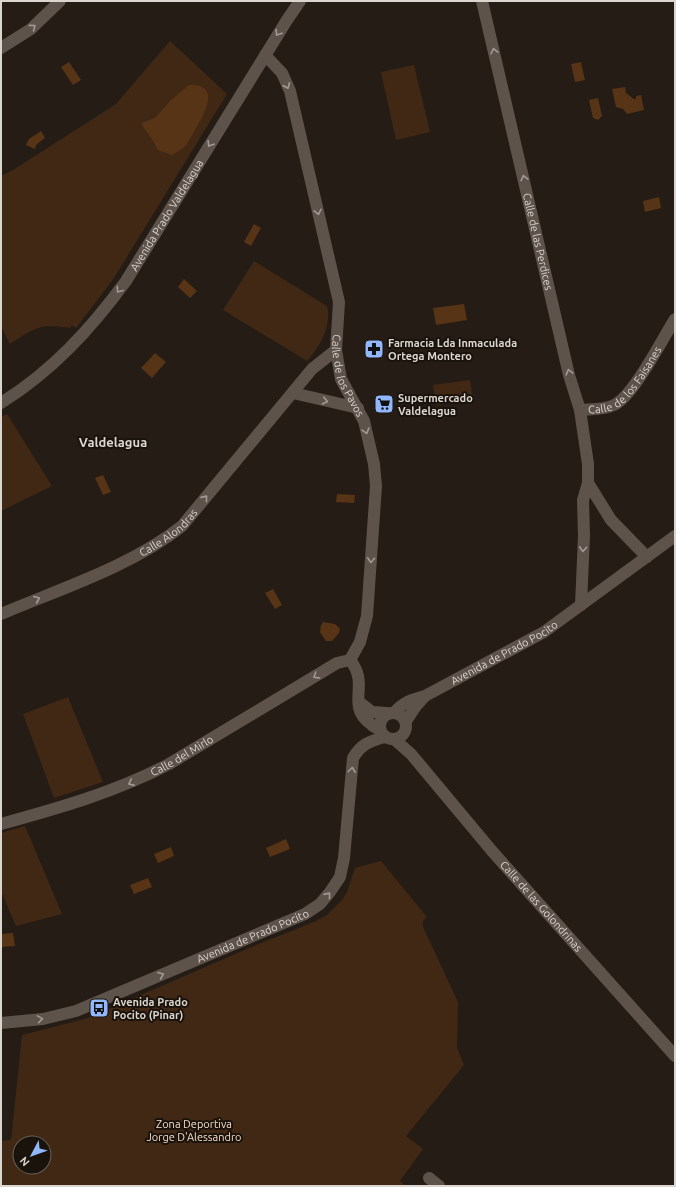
<svg xmlns="http://www.w3.org/2000/svg" width="676" height="1187" font-family="Ubuntu,sans-serif">
<rect width="100%" height="100%" fill="#241c15"/>
<!-- green -->
<g fill="#402814" fill-rule="evenodd">
<path d="M170 41 227 94 114 278 76 328 72 325 70 328C39 323 35 328 10 344L1 326V176L13 170 116 104Z"/>
<polygon points="414,65 430,132 396,140 381,72"/>
<path d="M254 261 327 306C332 327 320 346 307 361L223 310Z"/>
<polygon points="470,380 473,399 436,405 433,385"/>
<polygon points="7,414 52,486 1,511 1,417"/>
<polygon points="68,697 103,782 54,798 23,714"/>
<polygon points="25,826 62,914 16,926 1,891 1,833"/>
<path d="M381 861 427 917 423 921V927L458 1002 457 1048 464 1065 406 1136 423 1149 400 1181 406 1186H1V1141L11 1140 22 1035 88 1018 256 945 314 922 327 915 342 900 347 892 355 868ZM20 1143H44V1167H20Z"/>
</g>
<!-- water -->
<g fill="#573415">
<polygon points="69,62 81,80 73,85 61,67"/>
<polygon points="581,62 585,80 575,82 571,64"/>
<path d="M189 85C223 84 203 116 195 130 192 135 189 142 185 146 182 150 176 152 172 155L158 150 150 136 143 127 142 123 155 118 171 100Z"/>
<polygon points="625,87 626,93 634,99 636,99 636,96 641,95 644,110 627,114 623,109 616,107 612,89"/>
<polygon points="598,98 602,116 598,120 593,118 589,100"/>
<polygon points="41,131 45,138 36,145 35,149 26,145 29,139"/>
<polygon points="659,197 661,208 645,212 643,201"/>
<polygon points="254,224 261,228 251,246 244,242"/>
<polygon points="184,279 197,291 190,298 178,287"/>
<polygon points="464,304 467,320 436,325 433,308"/>
<polygon points="155,353 166,362 152,378 141,368"/>
<polygon points="103,475 111,492 103,495 95,478"/>
<polygon points="337,494 355,495 354,503 336,502"/>
<polygon points="273,589 282,605 275,609 265,593"/>
<polygon points="323,622 335,624 340,629 339,633 332,641 326,641 320,632 321,625"/>
<polygon points="286,839 290,849 270,857 266,848"/>
<polygon points="171,847 174,856 158,863 154,854"/>
<polygon points="148,878 152,887 134,894 130,885"/>
<polygon points="13,933 15,946 1,947 1,934"/>
</g>
<g fill="none" stroke-linecap="round" stroke-linejoin="round">
<!-- street -->
<g stroke="#5d534b" stroke-width="12">
<path id="s1" d="M482 1 569 375 580 410 588 464V483L583 500 584 536 581 605"/>
<polyline points="1,48 31,29 60,1"/>
<path id="s2" d="M265 55 282 73 290 91 339 302 336 350 341 379 364 421 374 464 376 486 367 616 360 642 350 660"/>
<polyline points="293,393 358,408"/>
<path id="s3" d="M1 403C52 371 90 330 126 281L287 20 300 1"/>
<path id="s4" d="M580 410C591 409 604 410 614 405 633 397 663 338 675 319"/>
<polyline points="588,483 611,520 647,557"/>
<path id="s5" d="M1 614C60 589 132 566 182 526L312 369 336 350"/>
<path d="M350 660C373 688 339 708 380 730"/>
<polyline points="359,702 372,712 387,713"/>
<path id="s6" d="M395 712C403 702 413 699 425 696L544 632 675 536"/>
<circle cx="393" cy="726" r="13"/>
<polyline points="406,721 416,706 425,696"/>
<path id="s7" d="M394 739 411 754 492 851 675 1056"/>
<path id="s8" d="M1 824C59 808 116 792 169 764L337 663 350 660"/>
<path id="s9" d="M1 1023 43 1019 76 1011 305 914 320 904 330 892 340 877 344 858 353 758C361 744 370 741 385 737"/>
<polyline points="429,1178 439,1186"/>
</g>
</g>
<!-- one-way arrows -->
<defs><path id="oneway-chevron" d="M-2-3.5L2.5 0L-2 3.5" fill="none" stroke-width="1.6" stroke-linecap="round" stroke-linejoin="round"/></defs>
<g stroke="#a29a94">
<use href="#oneway-chevron" transform="translate(33 27) rotate(-37)"/>
<use href="#oneway-chevron" transform="translate(278 33) rotate(122)"/>
<use href="#oneway-chevron" transform="translate(494 51) rotate(-103)"/>
<use href="#oneway-chevron" transform="translate(287 86) rotate(67)"/>
<use href="#oneway-chevron" transform="translate(210 144) rotate(122)"/>
<use href="#oneway-chevron" transform="translate(524 178) rotate(-103)"/>
<use href="#oneway-chevron" transform="translate(318 212) rotate(77)"/>
<use href="#oneway-chevron" transform="translate(119 290) rotate(126)"/>
<use href="#oneway-chevron" transform="translate(569 372) rotate(-105)"/>
<use href="#oneway-chevron" transform="translate(325 401) rotate(12)"/>
<use href="#oneway-chevron" transform="translate(366 431) rotate(74)"/>
<use href="#oneway-chevron" transform="translate(205 498) rotate(-51)"/>
<use href="#oneway-chevron" transform="translate(583 549) rotate(93)"/>
<use href="#oneway-chevron" transform="translate(371 560) rotate(94)"/>
<use href="#oneway-chevron" transform="translate(37 599) rotate(-23)"/>
<use href="#oneway-chevron" transform="translate(316 676) rotate(148)"/>
<use href="#oneway-chevron" transform="translate(352 770) rotate(-83)"/>
<use href="#oneway-chevron" transform="translate(131 783) rotate(156)"/>
<use href="#oneway-chevron" transform="translate(328 895) rotate(-51)"/>
<use href="#oneway-chevron" transform="translate(161 975) rotate(-23)"/>
<use href="#oneway-chevron" transform="translate(40 1019) rotate(-9)"/>
</g>
<!-- icons -->
<defs>
<symbol id="pharmacy-square" viewBox="-11 -11 22 22"><rect x="-9" y="-9" width="18" height="18" rx="4" fill="#91b8fd" stroke="#1a130c"/><path d="M-2-6h4v4h4v4h-4v4h-4v-4h-4v-4h4Z" fill="#111"/></symbol>
<symbol id="supermarket-square" viewBox="-11 -11 22 22"><rect x="-9" y="-9" width="18" height="18" rx="4" fill="#91b8fd" stroke="#1a130c"/><path d="M-6-5.5h2.5l.6 2H6L4.5 2H-2.5L-4.4-4H-6ZM-1.5 3.2a1.3 1.3 0 1 0 .1 0ZM3 3.2a1.3 1.3 0 1 0 .1 0Z" fill="#111"/></symbol>
<symbol id="bus-square" viewBox="-11 -11 22 22"><rect x="-9" y="-9" width="18" height="18" rx="4" fill="#91b8fd" stroke="#1a130c"/><path d="M-5-6H5V4H4V6H2V4H-2V6H-4V4H-5ZM-3.5-4V0h7V-4ZM-3.5 1.2v1.5H-2V1.2ZM2 1.2v1.5H3.5V1.2Z" fill="#111"/></symbol>
</defs>
<g fill-rule="evenodd">
<use href="#pharmacy-square" x="363" y="338" width="22" height="22"/>
<use href="#supermarket-square" x="373" y="393" width="22" height="22"/>
<use href="#bus-square" x="88" y="997" width="22" height="22"/>
</g>
<g text-anchor="middle" dominant-baseline="central" stroke-width="4" stroke-linejoin="round" paint-order="stroke">
<!-- street labels -->
<g font-size="11" fill="#dbd5d0" stroke="#1a130c">
<text stroke="none"><textPath href="#s3" startOffset="253">Avenida Prado Valdelagua</textPath></text>
<text stroke="none"><textPath href="#s1" startOffset="247">Calle de las Perdices</textPath></text>
<text stroke="none"><textPath href="#s2" startOffset="337">Calle de los Pavos</textPath></text>
<text stroke="none"><textPath href="#s4" startOffset="58">Calle de los Faisanes</textPath></text>
<text stroke="none"><textPath href="#s5" startOffset="187">Calle Alondras</textPath></text>
<text stroke="none"><textPath href="#s6" startOffset="125">Avenida de Prado Pocito</textPath></text>
<text stroke="none"><textPath href="#s8" startOffset="194">Calle del Mirlo</textPath></text>
<text stroke="none"><textPath href="#s7" startOffset="223">Calle de las Golondrinas</textPath></text>
<text stroke="none"><textPath href="#s9" startOffset="268">Avenida de Prado Pocito</textPath></text>
</g>
<!-- poi labels -->
<g font-size="11" font-weight="bold" fill="#dbd5d0" stroke="#1a130c" text-anchor="start">
<text x="388" y="343">Farmacia Lda Inmaculada<tspan x="388" dy="13">Ortega Montero</tspan></text>
<text x="398" y="398">Supermercado<tspan x="398" dy="13">Valdelagua</tspan></text>
<text x="113" y="1002">Avenida Prado<tspan x="113" dy="13">Pocito (Pinar)</tspan></text>
</g>
<!-- park labels -->
<g font-size="11" fill="#f7ddc9" stroke="#1a130c">
<text x="194" y="1124">Zona Deportiva<tspan x="194" dy="13">Jorge D'Alessandro</tspan></text>
</g>
<!-- quarter labels -->
<g font-size="13" font-weight="bold" fill="#dbd5d0" stroke="#1a130c">
<text x="113" y="442">Valdelagua</text>
</g>
</g>
<!-- border -->
<rect width="676" height="1187" fill="none" stroke="#dbd5d0" stroke-width="4"/>
<!-- north arrow -->
<g transform="translate(32 1155) rotate(229)"><circle r="19" fill="#1a130c" stroke="#67615a"/>
<path d="M0-3L7 15L0 10L-7 15Z" fill="#91b8fd"/>
<text y="-6" font-size="11" font-weight="bold" text-anchor="middle" fill="#dbd5d0">N</text>
</g>
</svg>
